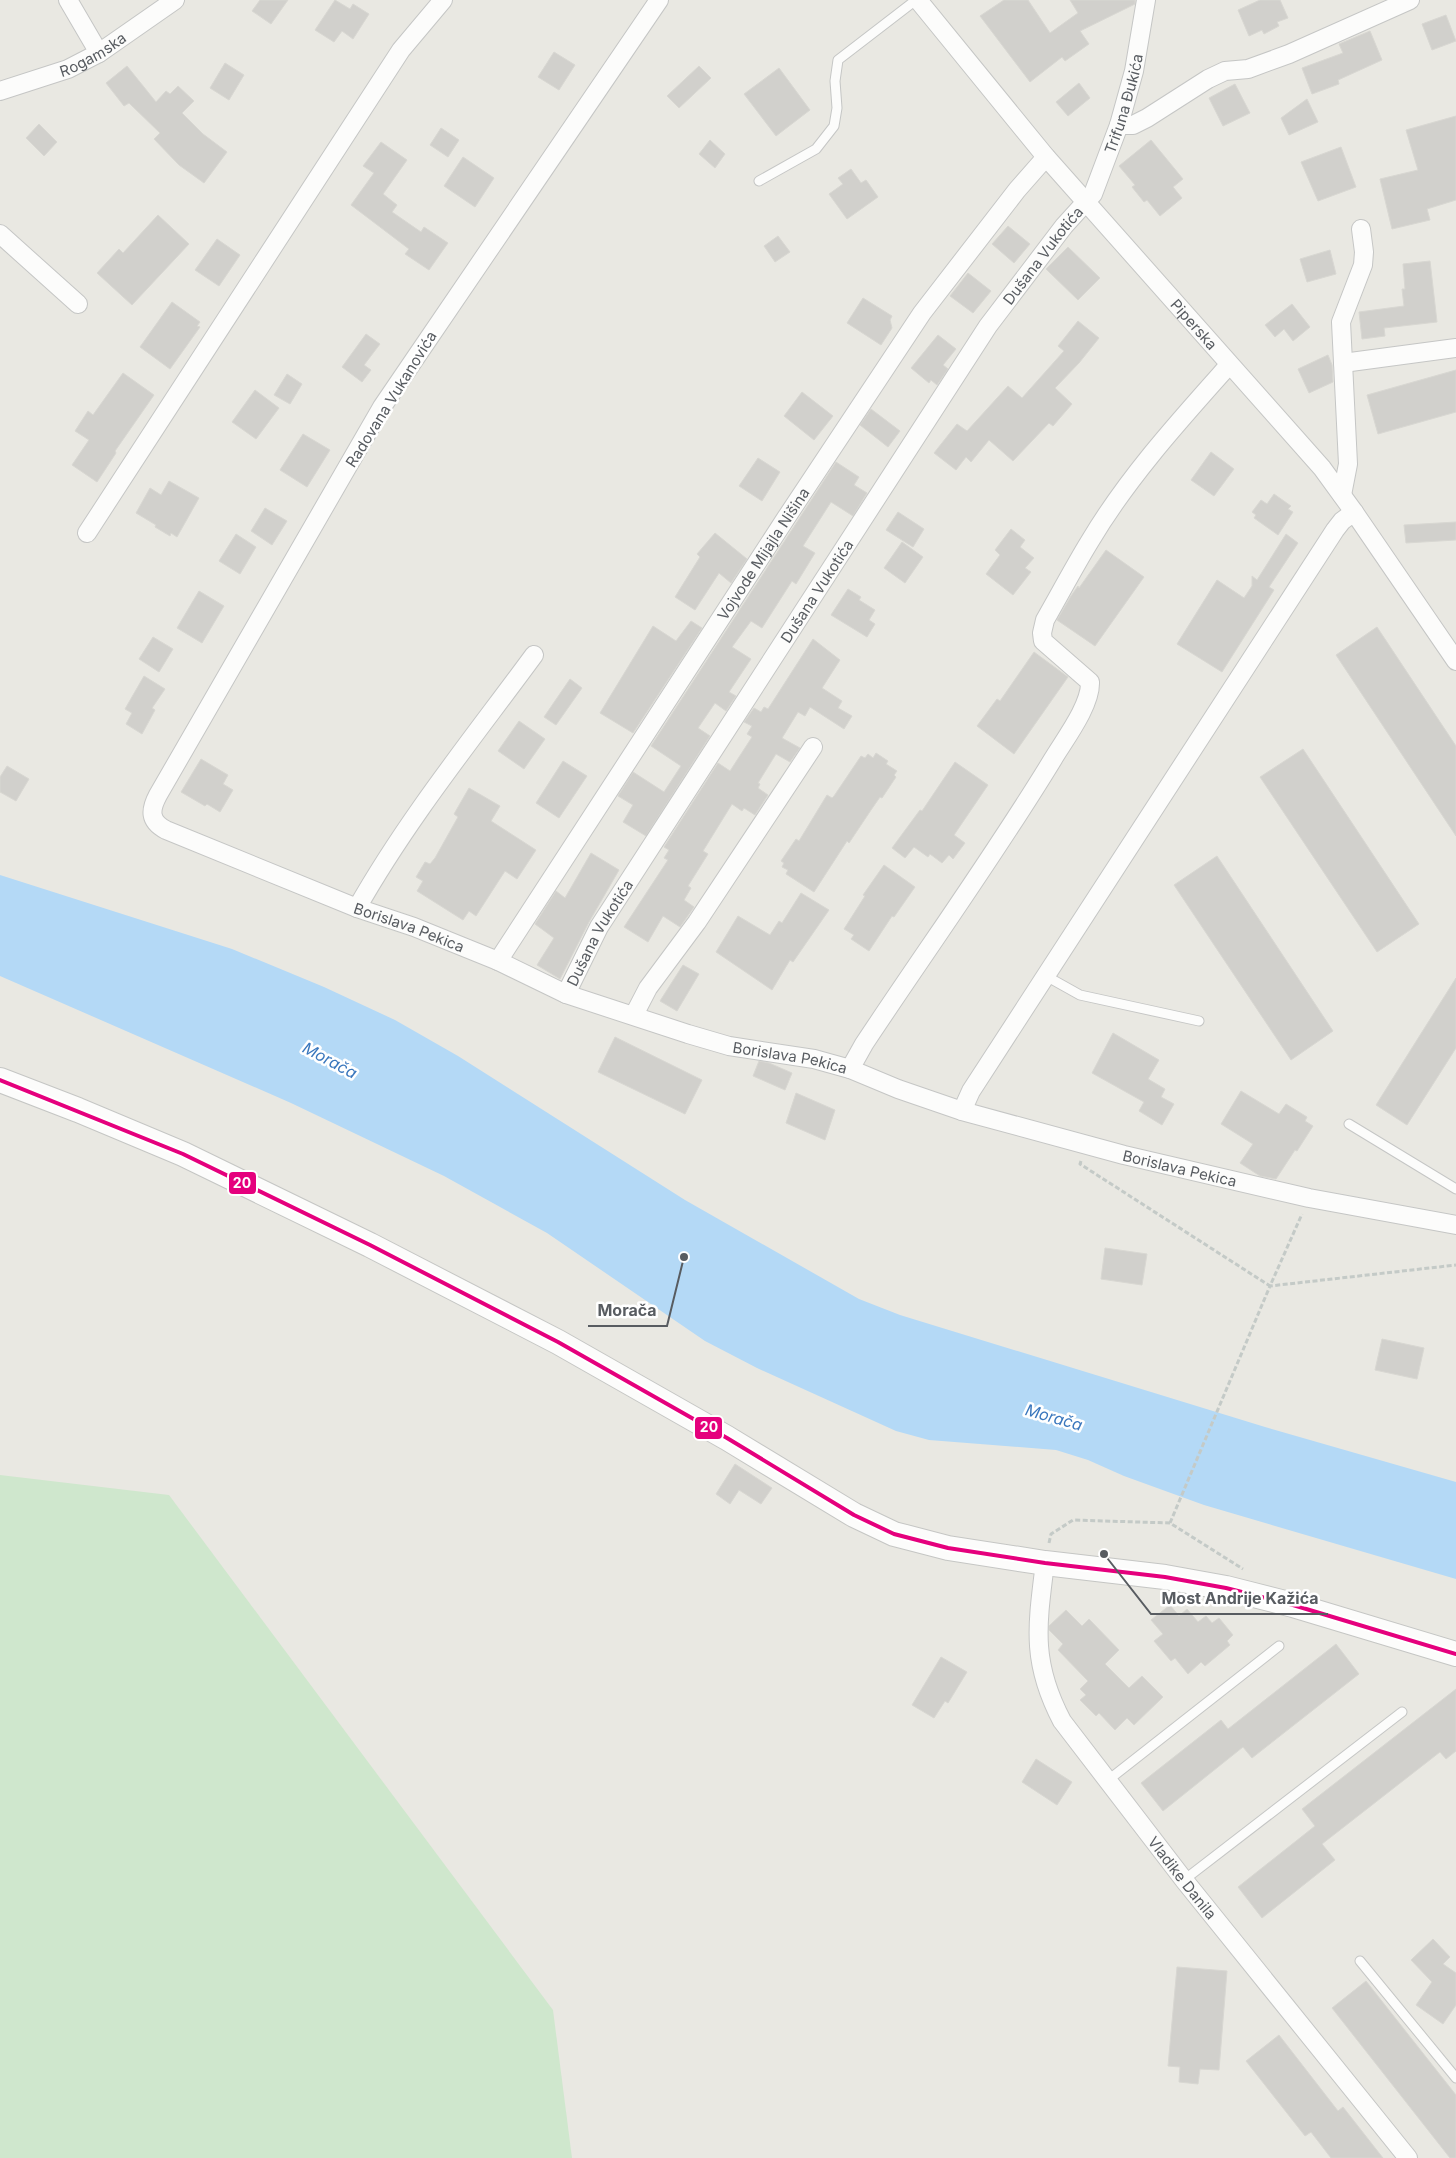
<svg xmlns="http://www.w3.org/2000/svg" width="1456" height="2158" font-family="Inter,sans-serif">
<rect width="100%" height="100%" fill="#e9e8e2"/>
<!-- green -->
<polygon fill="#cfe7cd" points="0,1475 169,1495 553,2010 572,2158 0,2158"/>
<!-- water -->
<polygon fill="#b4d9f6" points="0,875 232,949 324,987 395,1020 458,1056 685,1200 859,1299 900,1315 1265,1427 1456,1482 1456,1579 1204,1505 1124,1476 1088,1460 1056,1450 929,1440 896,1431 757,1368 705,1341 547,1233 444,1176 291,1103 0,976"/>
<!-- building -->
<g fill="#d1d0cc" stroke="#d8d7d2">
<polygon points="260,0 288,0 271,24 252,11"/>
<polygon points="335,0 350,9 353,4 369,14 353,39 342,31 334,42 315,30"/>
<polygon points="1004,0 1028,0 1050,33 1078,13 1070,0 1135,0 1135,4 1080,31 1089,44 1065,61 1062,57 1030,82 980,16"/>
<polygon points="1260,0 1280,0 1288,18 1277,22 1279,26 1264,34 1262,30 1249,36 1238,10"/>
<polygon points="1446,15 1456,41 1432,50 1422,24"/>
<polygon points="1370,31 1382,60 1338,80 1339,84 1312,94 1302,68 1343,53 1339,44"/>
<polygon points="554,52 575,65 559,90 538,77"/>
<polygon points="225,63 244,75 229,100 210,88"/>
<polygon points="127,66 156,102 166,91 170,94 178,86 194,101 182,113 203,134 227,152 204,183 179,165 154,139 160,133 129,103 124,106 106,83"/>
<polygon points="699,66 711,78 679,108 667,96"/>
<polygon points="779,68 810,110 776,136 744,94"/>
<polygon points="1079,83 1090,98 1068,116 1056,102"/>
<polygon points="1235,84 1250,113 1223,126 1209,98"/>
<polygon points="1307,99 1318,122 1289,135 1281,118"/>
<polygon points="1456,116 1456,200 1427,209 1430,220 1392,229 1380,179 1418,170 1406,130"/>
<polygon points="39,124 57,142 44,156 26,138"/>
<polygon points="441,128 459,140 448,157 430,145"/>
<polygon points="710,140 725,154 715,168 699,154"/>
<polygon points="1151,140 1183,179 1173,187 1182,198 1160,216 1147,200 1144,202 1132,187 1135,185 1119,166"/>
<polygon points="381,142 407,160 383,194 397,205 392,212 421,232 424,227 448,243 429,270 405,254 409,249 351,205 374,173 363,166"/>
<polygon points="1341,147 1356,187 1318,201 1301,162"/>
<polygon points="463,157 494,178 475,207 444,186"/>
<polygon points="851,169 861,183 866,180 878,197 847,219 829,194 843,184 838,178"/>
<polygon points="158,215 189,244 132,305 97,273 119,249 123,253"/>
<polygon points="1008,226 1030,244 1014,263 992,244"/>
<polygon points="778,236 790,252 775,262 764,246"/>
<polygon points="217,239 240,255 219,286 195,270"/>
<polygon points="1068,247 1100,278 1078,300 1046,269"/>
<polygon points="1330,250 1336,274 1307,282 1300,259"/>
<polygon points="1430,261 1437,322 1384,328 1385,336 1362,339 1359,312 1404,306 1402,289 1405,289 1403,264"/>
<polygon points="968,273 991,291 973,313 950,296"/>
<polygon points="863,298 892,316 890,320 892,328 881,345 847,323"/>
<polygon points="172,302 200,322 197,326 200,327 170,369 140,347"/>
<polygon points="1292,304 1310,327 1293,341 1284,329 1275,337 1265,325"/>
<polygon points="1078,321 1099,338 1079,363 1055,388 1072,404 1053,426 1049,423 1013,461 989,440 971,462 966,457 956,470 934,453 957,424 967,431 1008,386 1022,398 1064,351 1058,346"/>
<polygon points="366,334 380,344 364,365 371,370 362,382 342,367"/>
<polygon points="938,335 956,349 943,365 948,369 937,385 931,380 929,383 911,368"/>
<polygon points="1328,355 1332,365 1333,382 1309,393 1298,369"/>
<polygon points="1456,370 1456,412 1378,434 1367,395"/>
<polygon points="123,373 154,395 115,451 116,453 97,482 72,465 89,440 75,431 88,411 93,415"/>
<polygon points="287,374 302,384 290,404 274,395"/>
<polygon points="255,390 279,408 256,439 232,422"/>
<polygon points="802,392 833,416 814,440 784,416"/>
<polygon points="871,409 900,431 888,447 860,425"/>
<polygon points="303,434 330,450 307,487 280,470"/>
<polygon points="1211,452 1234,469 1214,496 1191,480"/>
<polygon points="758,458 780,472 762,501 739,486"/>
<polygon points="836,462 859,477 854,485 867,493 853,516 831,502 803,546 815,553 796,584 792,581 762,628 751,621 732,647 751,659 729,692 736,696 726,711 715,703 698,728 710,736 646,836 623,822 633,805 618,796 633,772 664,792 681,766 651,746"/>
<polygon points="169,481 199,498 177,537 171,533 170,536 155,527 156,525 136,513 150,488 161,495"/>
<polygon points="1274,494 1291,506 1288,509 1293,512 1278,535 1254,518 1256,515 1252,512 1261,500 1267,504"/>
<polygon points="265,508 287,521 272,545 251,531"/>
<polygon points="898,512 924,529 913,547 886,530"/>
<polygon points="1456,522 1456,540 1406,543 1404,525"/>
<polygon points="1011,529 1025,540 1020,547 1034,558 1025,568 1031,572 1013,595 986,574 1000,555 995,550"/>
<polygon points="715,533 747,559 731,583 719,573 695,610 675,597 700,557 697,554"/>
<polygon points="236,534 256,547 240,574 219,561"/>
<polygon points="1286,534 1298,543 1269,587 1274,590 1222,672 1177,644 1217,580 1244,598 1252,586 1252,576 1257,580"/>
<polygon points="902,542 923,557 905,583 884,568"/>
<polygon points="1106,550 1144,577 1095,646 1057,620 1071,596 1078,586 1079,588"/>
<polygon points="848,589 861,597 859,600 875,610 869,620 875,624 867,637 831,615"/>
<polygon points="199,591 224,606 202,643 177,628"/>
<polygon points="691,621 702,628 633,733 600,713 653,626 676,641"/>
<polygon points="1377,627 1456,746 1456,836 1336,655"/>
<polygon points="153,637 173,649 159,672 139,659"/>
<polygon points="813,639 840,660 822,688 842,701 838,708 852,716 844,729 810,707 805,716 798,712 782,738 800,748 790,762 776,754 758,783 760,784 758,788 768,795 755,815 744,808 742,811 732,804 703,851 708,854 688,886 691,888 684,900 694,907 680,927 663,916 648,942 624,927 668,860 664,858 669,850 664,847 718,763 730,771 752,737 747,734 752,726 744,722 754,708 761,712 764,707 768,709"/>
<polygon points="1034,652 1068,677 1014,754 977,726 997,699 1000,701"/>
<polygon points="144,676 165,689 152,708 155,710 142,734 126,724 132,713 125,709"/>
<polygon points="570,679 582,688 556,725 544,717"/>
<polygon points="519,721 545,739 524,769 498,751"/>
<polygon points="1303,749 1419,924 1377,952 1260,777"/>
<polygon points="876,753 888,761 886,764 897,771 894,775 896,777 882,798 880,797 871,810 849,843 847,841 814,892 786,874 788,870 782,867 784,863 781,861 796,839 799,841 827,795 832,798 834,796 861,756 865,758 868,754 873,758"/>
<polygon points="201,759 228,775 223,784 233,790 220,812 207,804 205,806 181,792"/>
<polygon points="563,761 587,776 559,818 536,803"/>
<polygon points="955,762 988,785 954,835 965,843 953,859 949,855 942,863 930,854 928,857 914,847 905,858 892,848 920,810 922,811"/>
<polygon points="7,766 29,779 16,801 0,792 0,777"/>
<polygon points="469,788 500,806 491,821 536,850 517,879 505,871 476,916 469,911 463,920 417,891 423,881 416,877 425,862 430,864 435,858 458,817 454,814"/>
<polygon points="591,853 619,870 589,922 560,979 537,965 554,938 535,924 556,891 565,898"/>
<polygon points="1217,856 1333,1031 1291,1060 1174,885"/>
<polygon points="884,865 915,887 894,917 892,916 869,951 851,939 854,935 844,929 865,896 863,895"/>
<polygon points="801,893 829,910 793,962 790,960 772,990 716,952 738,916 770,935 779,921 782,923"/>
<polygon points="683,965 699,974 677,1011 660,1001"/>
<polygon points="1456,978 1456,1048 1407,1125 1376,1105"/>
<polygon points="1113,1033 1159,1060 1148,1079 1165,1089 1161,1097 1174,1104 1162,1125 1139,1111 1144,1102 1092,1073"/>
<polygon points="615,1037 702,1080 685,1114 598,1072"/>
<polygon points="759,1061 769,1063 792,1073 785,1090 753,1076"/>
<polygon points="1241,1091 1279,1114 1286,1104 1307,1117 1305,1121 1313,1126 1297,1151 1295,1150 1276,1179 1260,1176 1240,1163 1253,1144 1221,1124"/>
<polygon points="796,1093 835,1110 825,1140 786,1123"/>
<polygon points="1105,1248 1147,1254 1142,1285 1101,1279"/>
<polygon points="1382,1339 1424,1348 1417,1379 1375,1370"/>
<polygon points="735,1464 772,1488 761,1504 739,1490 730,1504 716,1494"/>
<polygon points="1170,1605 1179,1616 1187,1609 1198,1622 1206,1616 1212,1623 1219,1618 1233,1635 1227,1641 1230,1645 1205,1666 1201,1662 1188,1674 1175,1658 1171,1661 1154,1641 1163,1634 1151,1620"/>
<polygon points="1066,1610 1082,1626 1089,1619 1119,1650 1105,1664 1129,1688 1142,1676 1163,1697 1134,1725 1127,1718 1115,1730 1099,1713 1096,1716 1080,1700 1086,1695 1080,1689 1088,1681 1058,1650 1063,1644 1049,1630 1049,1626"/>
<polygon points="1336,1644 1359,1674 1252,1758 1243,1747 1163,1811 1141,1783 1221,1720 1228,1729"/>
<polygon points="941,1657 967,1672 948,1703 945,1701 934,1718 912,1705"/>
<polygon points="1456,1689 1456,1751 1446,1759 1440,1752 1322,1844 1335,1860 1262,1918 1238,1887 1315,1826 1302,1809"/>
<polygon points="1036,1759 1072,1782 1057,1805 1022,1782"/>
<polygon points="1433,1939 1450,1957 1443,1964 1456,1973 1456,2005 1443,2024 1416,2005 1432,1982 1411,1960"/>
<polygon points="1177,1967 1227,1971 1219,2070 1200,2069 1198,2084 1179,2082 1180,2067 1168,2066"/>
<polygon points="1366,1981 1456,2095 1456,2158 1450,2158 1332,2008"/>
<polygon points="1279,2035 1338,2111 1343,2107 1383,2158 1331,2158 1311,2132 1305,2136 1246,2061"/>
</g>
<g fill="none" stroke-linecap="round" stroke-linejoin="round">
<defs>
<g id="service">
<polyline points="759,181 816,149 834,126 837,108 835,81 838,60 916,0"/>
<polyline points="1046,976 1080,995 1199,1021"/>
<polyline points="1349,1124 1456,1189"/>
<polyline points="1107,1781 1279,1646"/>
<polyline points="1184,1880 1402,1712"/>
<polyline points="1360,1961 1456,2078"/>
</g>
<g id="minor">
<polyline points="68,0 99,53"/>
<path id="s1" d="M659 0 382 407 158 795C150 810 149 821 166 830L357 908 414 927 498 961 566 994 688 1034 729 1046 814 1059 850 1069 898 1089 962 1111 1124 1155 1309 1198 1456 1225"/>
<path id="s2" d="M918 0 1046 157 1322 468 1354 512 1456 661"/>
<path id="s3" d="M0 91 68 69 99 53 175 0"/>
<polyline points="1119,125 1133,125 1147,118 1208,79 1225,71 1248,69 1289,54 1410,0"/>
<polyline points="0,234 78,304"/>
<polyline points="1343,363 1456,348"/>
<polyline points="1342,495 1348,464 1341,322 1363,265 1364,252 1361,229"/>
<polyline points="87,533 401,50 443,0"/>
<path d="M357 908C408 818 473 738 534 655"/>
<path id="s4" d="M498 961 786 518 922 313 1017 190 1046 157"/>
<path id="s5" d="M566 994 599 927 988 326 1064 226 1093 194 1119 125 1134 71 1146 0"/>
<polyline points="634,1015 648,988 697,922 813,747"/>
<path d="M850 1069 864 1044C927 949 994 856 1053 759 1065 739 1091 705 1090 682L1043 641 1042 633 1045 620C1060 594 1074 567 1090 541 1128 477 1180 420 1229 365"/>
<polyline points="962,1111 971,1091 1335,530 1342,521 1354,512"/>
<path id="s6" d="M1045 1563C1037 1627 1031 1662 1062 1721L1184 1880 1408 2158"/>
</g>
<polyline id="secondary" points="0,1080 78,1110 183,1154 370,1245 558,1342 727,1438 854,1515 894,1534 948,1548 1045,1563 1165,1577 1226,1588 1293,1605 1456,1654"/>
</defs>
<!-- service casing -->
<use href="#service" stroke="#c5c6c5" stroke-width="11"/>
<!-- minor casing -->
<use href="#minor" stroke="#c5c6c5" stroke-width="20"/>
<!-- secondary casing -->
<use href="#secondary" stroke="#c5c6c4" stroke-width="26"/>
<!-- path -->
<g stroke="#c4cac7" stroke-width="3" stroke-dasharray="5 2.5" stroke-linecap="butt">
<polyline points="1081,1161 1080,1164 1270,1286 1302,1214"/>
<polyline points="1170,1523 1270,1286 1456,1265"/>
<polyline points="1049,1543 1051,1534 1073,1520 1170,1523 1243,1569"/>
</g>
<!-- service -->
<use href="#service" stroke="#fcfcfb" stroke-width="9"/>
<!-- minor -->
<use href="#minor" stroke="#fcfcfb" stroke-width="18"/>
<!-- secondary -->
<use href="#secondary" stroke="#fcfcfb" stroke-width="24"/>
<defs>
<polyline id="bus-1" points="0,1080 183,1154 370,1245 558,1342 727,1438 854,1515 894,1534 948,1548 1045,1563 1165,1577 1226,1588 1293,1605 1456,1654"/>
</defs>
<!-- bus-1 casing -->
<use href="#bus-1" stroke="#fff" stroke-width="8"/>
<!-- bus-1 -->
<use href="#bus-1" stroke="#e5007d" stroke-width="4"/>
</g>
<g text-anchor="middle" dominant-baseline="central" stroke-width="5" stroke-linejoin="round" paint-order="stroke">
<!-- street labels -->
<g font-size="15" fill="#585c61" stroke="#fff">
<text stroke="none"><textPath href="#s3" startOffset="100">Rogamska</textPath></text>
<text stroke="none"><textPath href="#s5" startOffset="1055">Trifuna Đukića</textPath></text>
<text stroke="none"><textPath href="#s5" startOffset="880">Dušana Vukotića</textPath></text>
<text stroke="none"><textPath href="#s2" startOffset="426">Piperska</textPath></text>
<text transform="translate(391 399) rotate(-58)">Radovana Vukanovića</text>
<text stroke="none"><textPath href="#s4" startOffset="486">Vojvode Mijajla Nišina</textPath></text>
<text stroke="none"><textPath href="#s5" startOffset="475">Dušana Vukotića</textPath></text>
<text stroke="none"><textPath href="#s1" startOffset="1244">Borislava Pekica</textPath></text>
<text stroke="none"><textPath href="#s5" startOffset="70">Dušana Vukotića</textPath></text>
<text stroke="none"><textPath href="#s1" startOffset="1648">Borislava Pekica</textPath></text>
<text stroke="none"><textPath href="#s1" startOffset="2054">Borislava Pekica</textPath></text>
<text stroke="none"><textPath href="#s6" startOffset="360">Vladike Danila</textPath></text>
</g>
<!-- water labels -->
<g font-size="16" font-style="italic" fill="#3a77bd" stroke="#fff">
<text transform="translate(330 1060) rotate(28)">Morača</text>
<text transform="translate(1054 1417) rotate(16)">Morača</text>
</g>
</g>
<!-- callouts -->
<path fill="none" stroke="#585c61" stroke-width="2" d="M684 1257L667 1326H588M1104 1554L1151 1614H1328"/>
<g fill="#585c61" stroke="#fff" stroke-width="2">
<circle cx="684" cy="1257" r="5"/>
<circle cx="1104" cy="1554" r="5"/>
</g>
<g font-size="16" text-anchor="middle" font-weight="bold" fill="#585c61" stroke="#fff" stroke-width="5" stroke-linejoin="round" paint-order="stroke">
<text x="627" y="1316">Morača</text>
<text x="1240" y="1604">Most Andrije Kažića</text>
</g>
<g stroke="#fff" stroke-width="2">
<rect x="228" y="1171" width="29" height="24" rx="5" fill="#e5007d"/>
<rect x="694" y="1416" width="29" height="24" rx="5" fill="#e5007d"/>
</g>
<g font-size="14" text-anchor="middle" font-weight="bold" fill="#fff">
<text x="242" y="1188">20</text>
<text x="709" y="1432">20</text>
</g>
</svg>
